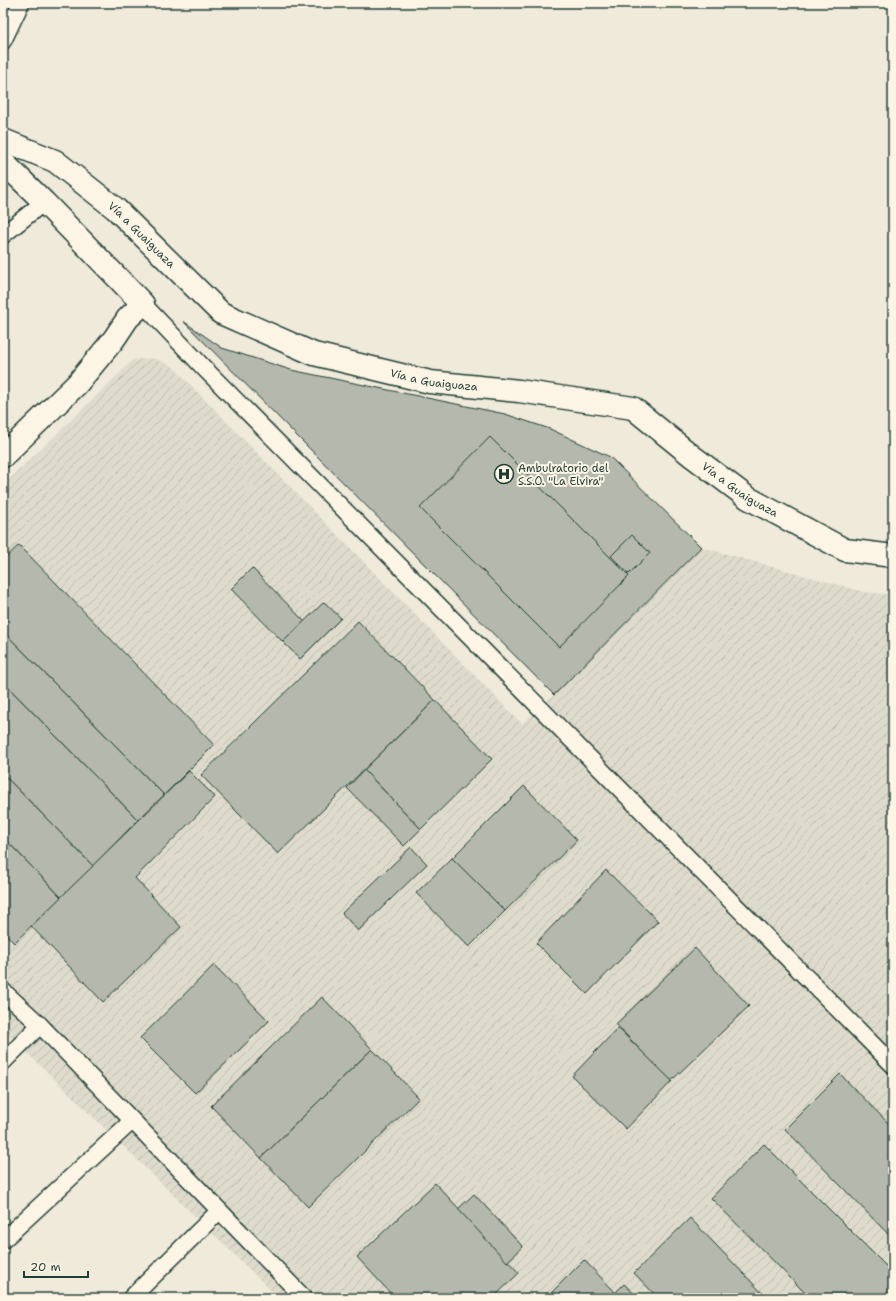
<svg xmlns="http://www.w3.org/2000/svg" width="896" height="1301" font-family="'Shantell Sans',sans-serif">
<defs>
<pattern id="industrial-furrows" width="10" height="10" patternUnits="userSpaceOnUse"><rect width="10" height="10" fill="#dedbcc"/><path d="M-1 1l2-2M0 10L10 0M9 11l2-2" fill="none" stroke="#bebdb0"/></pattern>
</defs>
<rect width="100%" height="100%" fill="#efeada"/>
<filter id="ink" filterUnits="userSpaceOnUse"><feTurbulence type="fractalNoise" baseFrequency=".025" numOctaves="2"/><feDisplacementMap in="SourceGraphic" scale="8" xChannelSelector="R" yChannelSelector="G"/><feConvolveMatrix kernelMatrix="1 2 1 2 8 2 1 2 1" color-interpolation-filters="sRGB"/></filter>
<g filter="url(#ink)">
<!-- industrial -->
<polygon fill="url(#industrial-furrows)" points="153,358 172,366 522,724 554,695 701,547 864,592 893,595 893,1298 279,1298 3,1029 3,486 133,360"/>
<!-- building -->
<g fill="#b5b9ad" stroke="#1f3d34">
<polygon points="183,321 222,348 291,370 505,414 550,429 610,457 701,547 554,695"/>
<polygon points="490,437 629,576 559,647 420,508"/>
<polygon points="632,535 650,553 629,574 611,556"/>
<polygon points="19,545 214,745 164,795 3,631 3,560"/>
<polygon points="252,568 305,622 283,642 231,589"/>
<polygon points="324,602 341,618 300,659 283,642"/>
<polygon points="358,621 435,700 278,854 201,775"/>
<polygon points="3,631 164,795 138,820 3,682"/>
<polygon points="3,682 138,820 93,866 3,774"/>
<polygon points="435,700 492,759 421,829 364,770"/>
<polygon points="364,770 421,829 404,846 347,788"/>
<polygon points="189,771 215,797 135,878 181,927 103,1002 31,926"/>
<polygon points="3,774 93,866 61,897 3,837"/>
<polygon points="524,786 577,840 505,911 452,858"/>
<polygon points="3,837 61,897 14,943 3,931"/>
<polygon points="411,847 427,864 358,931 342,913"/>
<polygon points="452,858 505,911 469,947 416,893"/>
<polygon points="606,870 658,921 587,994 536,943"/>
<polygon points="695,948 749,1006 670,1082 616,1024"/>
<polygon points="214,965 269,1021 195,1093 140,1038"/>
<polygon points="322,997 372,1049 261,1158 211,1106"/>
<polygon points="618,1028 672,1081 626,1129 572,1076"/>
<polygon points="372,1049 419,1098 308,1207 261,1158"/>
<polygon points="840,1074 893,1128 893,1239 785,1129"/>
<polygon points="764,1144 893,1273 893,1298 810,1298 711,1198"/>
<polygon points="435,1183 519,1273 493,1298 395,1298 357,1257"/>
<polygon points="474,1194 523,1247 507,1262 458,1209"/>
<polygon points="690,1218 767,1298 658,1298 634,1273"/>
<polygon points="584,1260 615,1292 609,1298 546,1298"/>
<polygon points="624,1284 639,1298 610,1298"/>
</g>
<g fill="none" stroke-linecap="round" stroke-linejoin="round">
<defs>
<g id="minor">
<polyline points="3,41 21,3"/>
<polyline points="3,235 44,202"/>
<polyline points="143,304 203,367 893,1065"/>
<polyline points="3,991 40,1025 304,1298"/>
<polyline points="3,1062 40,1025"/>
<polyline points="3,1240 132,1121"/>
<polyline points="131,1298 219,1211"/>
</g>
<g id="secondary">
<path id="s1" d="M3 140 55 161 116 209 221 313 314 354 430 382 519 391 633 408 692 456 748 498 845 550 893 556"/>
<polyline points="3,162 44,202 143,304 128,318 114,339 77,384 3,456"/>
</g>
</defs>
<!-- minor casing -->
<use href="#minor" stroke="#1f3d34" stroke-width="19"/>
<!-- secondary casing -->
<use href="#secondary" stroke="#1f3d34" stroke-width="25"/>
<!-- minor -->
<use href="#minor" stroke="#fcf5e5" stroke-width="16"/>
<!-- secondary -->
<use href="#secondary" stroke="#fcf5e5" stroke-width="22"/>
</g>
</g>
<!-- icons -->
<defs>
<symbol id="hospital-ring" viewBox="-11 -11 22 22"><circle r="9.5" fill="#fcf5e5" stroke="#1f3d34" stroke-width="1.5"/><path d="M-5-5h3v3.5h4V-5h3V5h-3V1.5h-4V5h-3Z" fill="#1f3d34"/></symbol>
</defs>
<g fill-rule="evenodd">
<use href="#hospital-ring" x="493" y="463" width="22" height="22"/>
</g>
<g text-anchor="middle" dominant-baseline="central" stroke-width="4" stroke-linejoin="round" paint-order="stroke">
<!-- street labels -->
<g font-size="11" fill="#1f3d34" stroke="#fcf5e5">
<text stroke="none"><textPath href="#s1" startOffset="170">Vía a Guaiguaza</textPath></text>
<text stroke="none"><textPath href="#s1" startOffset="506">Vía a Guaiguaza</textPath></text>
<text stroke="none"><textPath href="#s1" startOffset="842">Vía a Guaiguaza</textPath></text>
</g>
<!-- poi labels -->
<g font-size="11" fill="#1f3d34" stroke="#fcf5e5" text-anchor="start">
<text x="518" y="468">Ambulratorio del<tspan x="518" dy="13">S.S.O. "La Elvira"</tspan></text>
</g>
</g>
<!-- margin -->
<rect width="896" height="1301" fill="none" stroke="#fcf5e5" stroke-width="16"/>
<rect x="8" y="8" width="880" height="1285" fill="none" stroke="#1f3d34" stroke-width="1.5" filter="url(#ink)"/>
<!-- scale -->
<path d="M24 1271v6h64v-6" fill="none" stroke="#1f3d34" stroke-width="2"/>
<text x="30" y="1271" font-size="12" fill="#1f3d34" stroke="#fcf5e5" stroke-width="3" paint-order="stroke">20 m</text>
</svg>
